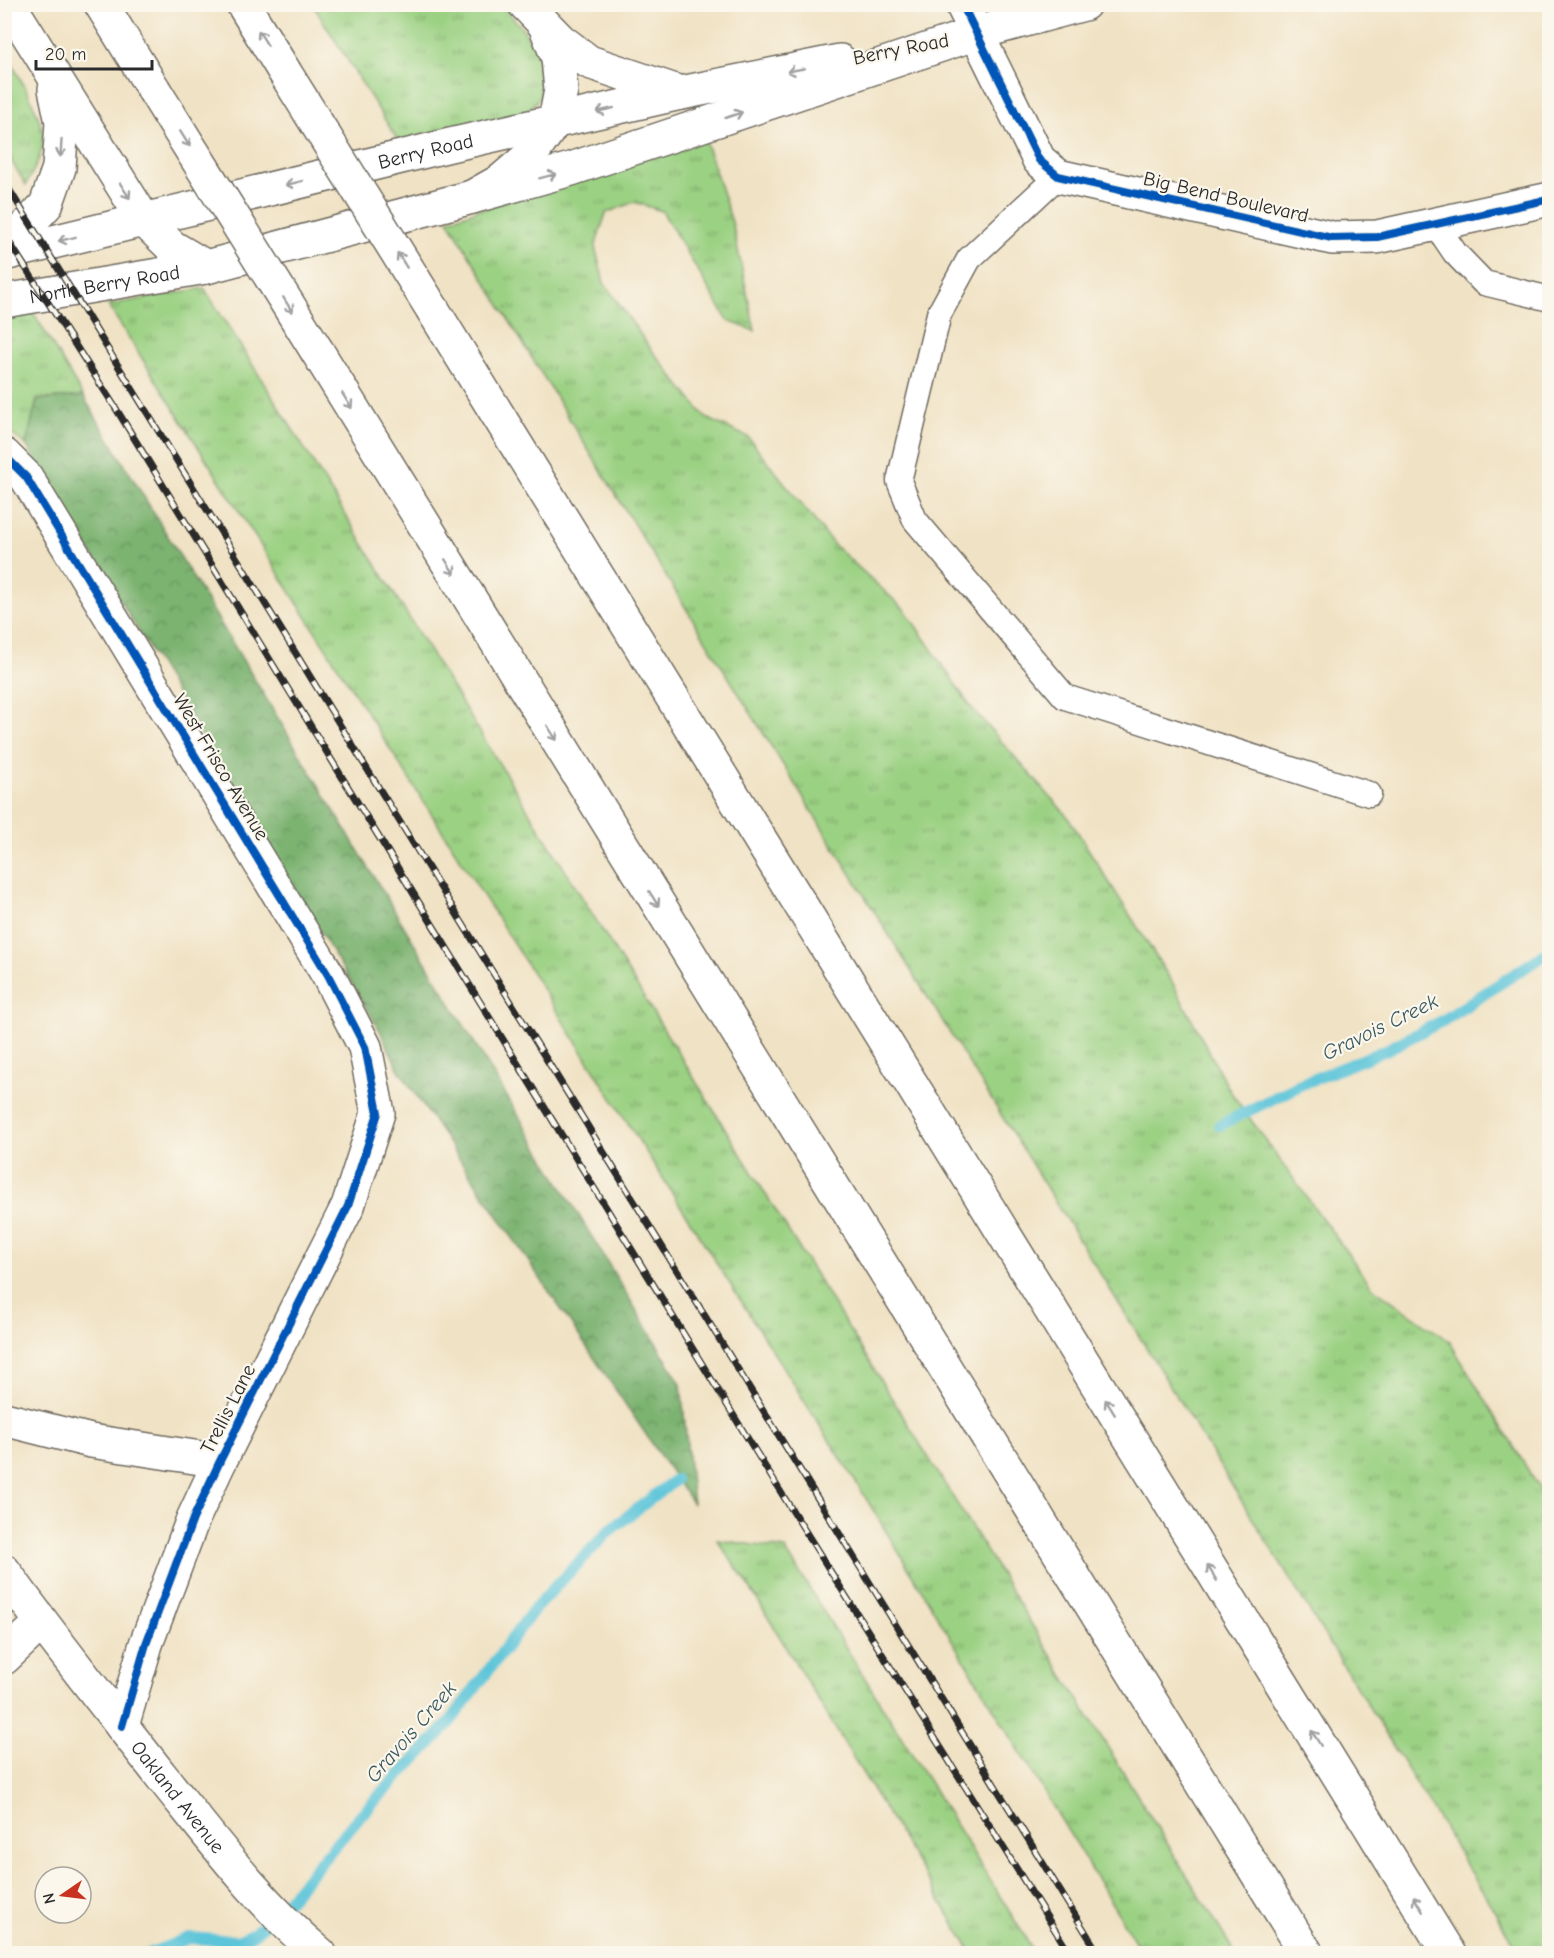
<svg xmlns="http://www.w3.org/2000/svg" width="1554" height="1958" font-family="'Comic Neue',sans-serif">
<defs>
<pattern id="grass-tufts" width="24" height="20" patternUnits="userSpaceOnUse" patternTransform="scale(1.5)"><rect width="24" height="20" fill="#9bd183"/><path d="M3 7l-1-3M5 7V3M7 7l1-3M15 17l-1-3M17 17v-4M19 17l1-3" fill="none" stroke="#7faa6b"/></pattern>
<pattern id="forest-crowns" width="20" height="18" patternUnits="userSpaceOnUse" patternTransform="scale(1.5)"><rect width="20" height="18" fill="#7cb371"/><path d="M2 6a3 3 0 1 1 6 0M12 15a3 3 0 1 1 6 0" fill="none" stroke="#66925d"/></pattern>
</defs>
<rect width="100%" height="100%" fill="#fbf7ec"/>
<filter id="ink" filterUnits="userSpaceOnUse"><feTurbulence type="fractalNoise" baseFrequency=".0167" numOctaves="2"/><feDisplacementMap in="SourceGraphic" scale="12" xChannelSelector="R" yChannelSelector="G"/><feConvolveMatrix kernelMatrix="1 2 1 2 8 2 1 2 1" color-interpolation-filters="sRGB"/></filter>
<filter id="wash" filterUnits="userSpaceOnUse"><feTurbulence type="fractalNoise" baseFrequency=".008" numOctaves="4" result="noise"/><feDisplacementMap in="SourceGraphic" scale="24" xChannelSelector="R" yChannelSelector="G"/><feGaussianBlur stdDeviation="1.35" result="paint"/><feColorMatrix in="noise" values="0 0 0 0 0 0 0 0 0 0 0 0 0 0 0 0 0 1.4 0 .05"/><feComposite in="paint" operator="in"/></filter>
<g filter="url(#wash)">
<rect width="100%" height="100%" fill="#f0e2c4"/>
<!-- grass -->
<g fill="url(#grass-tufts)" stroke="#637e57" stroke-width="1.5">
<polygon points="313,5 501,5 523,29 538,55 541,96 527,112 400,144"/>
<path d="M5 52C17 72 42 114 43 137 43 155 34 170 26 185L5 151Z"/>
<path d="M703 134 732 222 755 331 728 321 662 211 634 202 606 213 595 247 604 283 650 348 706 418 748 437 834 545 905 610 970 706 1068 817 1172 982 1230 1091 1372 1287 1449 1341 1549 1504V1953H1520C1167 1373 800 801 448 220Z"/>
<polygon points="204,288 262,380 1235,1953 1142,1953 859,1487 108,305"/>
<polygon points="33,312 83,396 37,400 26,445 5,429 5,317"/>
<polygon points="717,1540 785,1549 1035,1953 972,1953 747,1583"/>
</g>
<!-- forest -->
<polygon fill="url(#forest-crowns)" stroke="#546f4e" stroke-width="1.5" points="83,396 681,1384 693,1504 399,1070 378,1027 26,445 37,400"/>
<g fill="none" stroke-linecap="round" stroke-linejoin="round">
<!-- stream -->
<g stroke="#5dc5d9" stroke-width="12">
<polyline points="1220,1125 1302,1084 1386,1050 1444,1020 1550,951"/>
<polyline points="149,1954 189,1938 238,1941 255,1933 291,1897 359,1817 447,1726 535,1608 610,1530 675,1480"/>
</g>
</g>
</g>
<g filter="url(#ink)">
<g fill="none" stroke-linecap="round" stroke-linejoin="round">
<defs>
<g id="service">
<polyline points="1058,176 969,259 939,314 899,481 915,520 1065,697 1369,794"/>
<polyline points="1436,225 1455,253 1484,283 1550,299"/>
</g>
<g id="minor">
<polyline points="962,4 1039,160 1058,176 1332,238 1377,237 1550,199"/>
<polyline points="4,455 26,477 328,975 365,1047 378,1113 348,1206 220,1461 193,1519 146,1644 122,1726"/>
<polyline points="4,1419 91,1441 220,1461"/>
<path id="s1" d="M4 1571C55 1642 109 1709 162 1777 212 1839 259 1903 320 1954"/>
<polyline points="4,1658 41,1623"/>
</g>
<g id="secondary">
<path id="s2" d="M4 254 450 145 681 93 840 61"/>
<path id="s3" d="M4 301 206 267 472 197 571 169 977 33 1084 4"/>
</g>
<g id="motorway">
<polyline points="9,4 144,220 172,247 206,267"/>
<polyline points="101,4 154,90"/>
<polyline points="243,4 284,71"/>
<polyline points="525,4 560,40 589,62 681,93"/>
<polyline points="472,197 502,180 531,155 555,121 561,90 558,58 545,25"/>
<polyline points="4,250 46,205 59,168 62,122 55,89"/>
<polyline points="433,310 1449,1954"/>
<polyline points="317,351 1307,1954"/>
</g>
</defs>
<!-- service casing -->
<use href="#service" stroke="#706b61" stroke-width="27"/>
<!-- minor casing -->
<use href="#minor" stroke="#706b61" stroke-width="36"/>
<!-- secondary casing -->
<use href="#secondary" stroke="#706b61" stroke-width="36"/>
<!-- motorway casing -->
<use href="#motorway" stroke="#706b61" stroke-width="36"/>
<!-- service -->
<use href="#service" stroke="#fff" stroke-width="24"/>
<!-- minor -->
<use href="#minor" stroke="#fff" stroke-width="33"/>
<!-- secondary -->
<use href="#secondary" stroke="#fff" stroke-width="33"/>
<!-- motorway -->
<use href="#motorway" stroke="#fff" stroke-width="33"/>
<defs>
<g id="rail">
<polyline points="4,181 1099,1954"/>
<polyline points="4,234 115,407 772,1478 1070,1954"/>
</g>
</defs>
<!-- rail casing -->
<use href="#rail" stroke="#2b2b2b" stroke-width="7"/>
<!-- rail -->
<use href="#rail" stroke="#fbf7ec" stroke-width="4.5" stroke-dasharray="14" stroke-linecap="butt"/>
<defs>
<g id="motorway-bridge">
<polyline points="284,71 433,310"/>
<polyline points="154,90 317,351"/>
</g>
</defs>
<!-- motorway-bridge casing -->
<use href="#motorway-bridge" stroke="#706b61" stroke-width="36" stroke-linecap="butt"/>
<!-- motorway-bridge -->
<use href="#motorway-bridge" stroke="#fff" stroke-width="33"/>
<defs>
<g id="cycleway">
<polyline points="962,4 1039,160 1058,176 1332,238 1377,237 1550,199"/>
<polyline points="4,455 26,477 328,975 365,1047 378,1113 348,1206 220,1461 193,1519 146,1644 122,1726"/>
</g>
</defs>
<!-- cycleway casing -->
<use href="#cycleway" stroke="#fbf7ec" stroke-width="11"/>
<!-- cycleway -->
<use href="#cycleway" stroke="#0057b8" stroke-width="8"/>
</g>
<!-- one-way arrows -->
<defs><path id="oneway-shaft" d="M-6 0H5M1.5-3L5.5 0L1.5 3" fill="none" stroke-width="1.6" stroke-linecap="round" stroke-linejoin="round" transform="scale(1.5)"/></defs>
<g stroke="#a0a0a0">
<use href="#oneway-shaft" transform="translate(263 38) rotate(-122)"/>
<use href="#oneway-shaft" transform="translate(796 70) rotate(169)"/>
<use href="#oneway-shaft" transform="translate(605 110) rotate(167)"/>
<use href="#oneway-shaft" transform="translate(734 115) rotate(-19)"/>
<use href="#oneway-shaft" transform="translate(185 139) rotate(58)"/>
<use href="#oneway-shaft" transform="translate(61 148) rotate(94)"/>
<use href="#oneway-shaft" transform="translate(548 176) rotate(-15)"/>
<use href="#oneway-shaft" transform="translate(294 183) rotate(166)"/>
<use href="#oneway-shaft" transform="translate(125 191) rotate(57)"/>
<use href="#oneway-shaft" transform="translate(67 239) rotate(166)"/>
<use href="#oneway-shaft" transform="translate(402 260) rotate(-122)"/>
<use href="#oneway-shaft" transform="translate(288 305) rotate(58)"/>
<use href="#oneway-shaft" transform="translate(347 401) rotate(58)"/>
<use href="#oneway-shaft" transform="translate(450 567) rotate(58)"/>
<use href="#oneway-shaft" transform="translate(552 733) rotate(58)"/>
<use href="#oneway-shaft" transform="translate(654 899) rotate(58)"/>
<use href="#oneway-shaft" transform="translate(1110 1407) rotate(-122)"/>
<use href="#oneway-shaft" transform="translate(1212 1573) rotate(-122)"/>
<use href="#oneway-shaft" transform="translate(1316 1738) rotate(-122)"/>
<use href="#oneway-shaft" transform="translate(1418 1904) rotate(-122)"/>
</g>
</g>
<g text-anchor="middle" dominant-baseline="central" stroke-width="4.5" stroke-linejoin="round" paint-order="stroke">
<!-- street labels -->
<g font-size="20" fill="#2b2b2b" stroke="#fbf7ec">
<text transform="translate(901 49) rotate(-11)">Berry Road</text>
<text stroke="none"><textPath href="#s2" startOffset="434">Berry Road</textPath></text>
<text transform="translate(1226 197) rotate(13)">Big Bend Boulevard</text>
<text stroke="none"><textPath href="#s3" startOffset="102">North Berry Road</textPath></text>
<text transform="translate(221 767) rotate(59)">West Frisco Avenue</text>
<text transform="translate(228 1409) rotate(-63)">Trellis Lane</text>
<text stroke="none"><textPath href="#s1" startOffset="285">Oakland Avenue</textPath></text>
</g>
<!-- water labels -->
<g font-size="21" font-style="italic" fill="#3a595f" stroke="#fbf7ec">
<text transform="translate(1380 1027) rotate(-26)">Gravois Creek</text>
<text transform="translate(411 1732) rotate(-49)">Gravois Creek</text>
</g>
</g>
<!-- margin -->
<rect width="1554" height="1958" fill="none" stroke="#fbf7ec" stroke-width="24"/>
<!-- north arrow -->
<g transform="translate(63 1895) rotate(256)"><circle r="28" fill="#fbf7ec" stroke="#a8a59f" stroke-width="1.5"/>
<path d="M0-4.5L10 22L0 15L-10 22Z" fill="#c8321e"/>
<text y="-9" font-size="16" font-weight="bold" text-anchor="middle" fill="#2b2b2b">N</text>
</g>
<!-- scale -->
<path d="M36 60v9h116v-9" fill="none" stroke="#2b2b2b" stroke-width="3"/>
<text x="45" y="60" font-size="18" fill="#2b2b2b" stroke="#fbf7ec" stroke-width="4.5" paint-order="stroke">20 m</text>
</svg>
